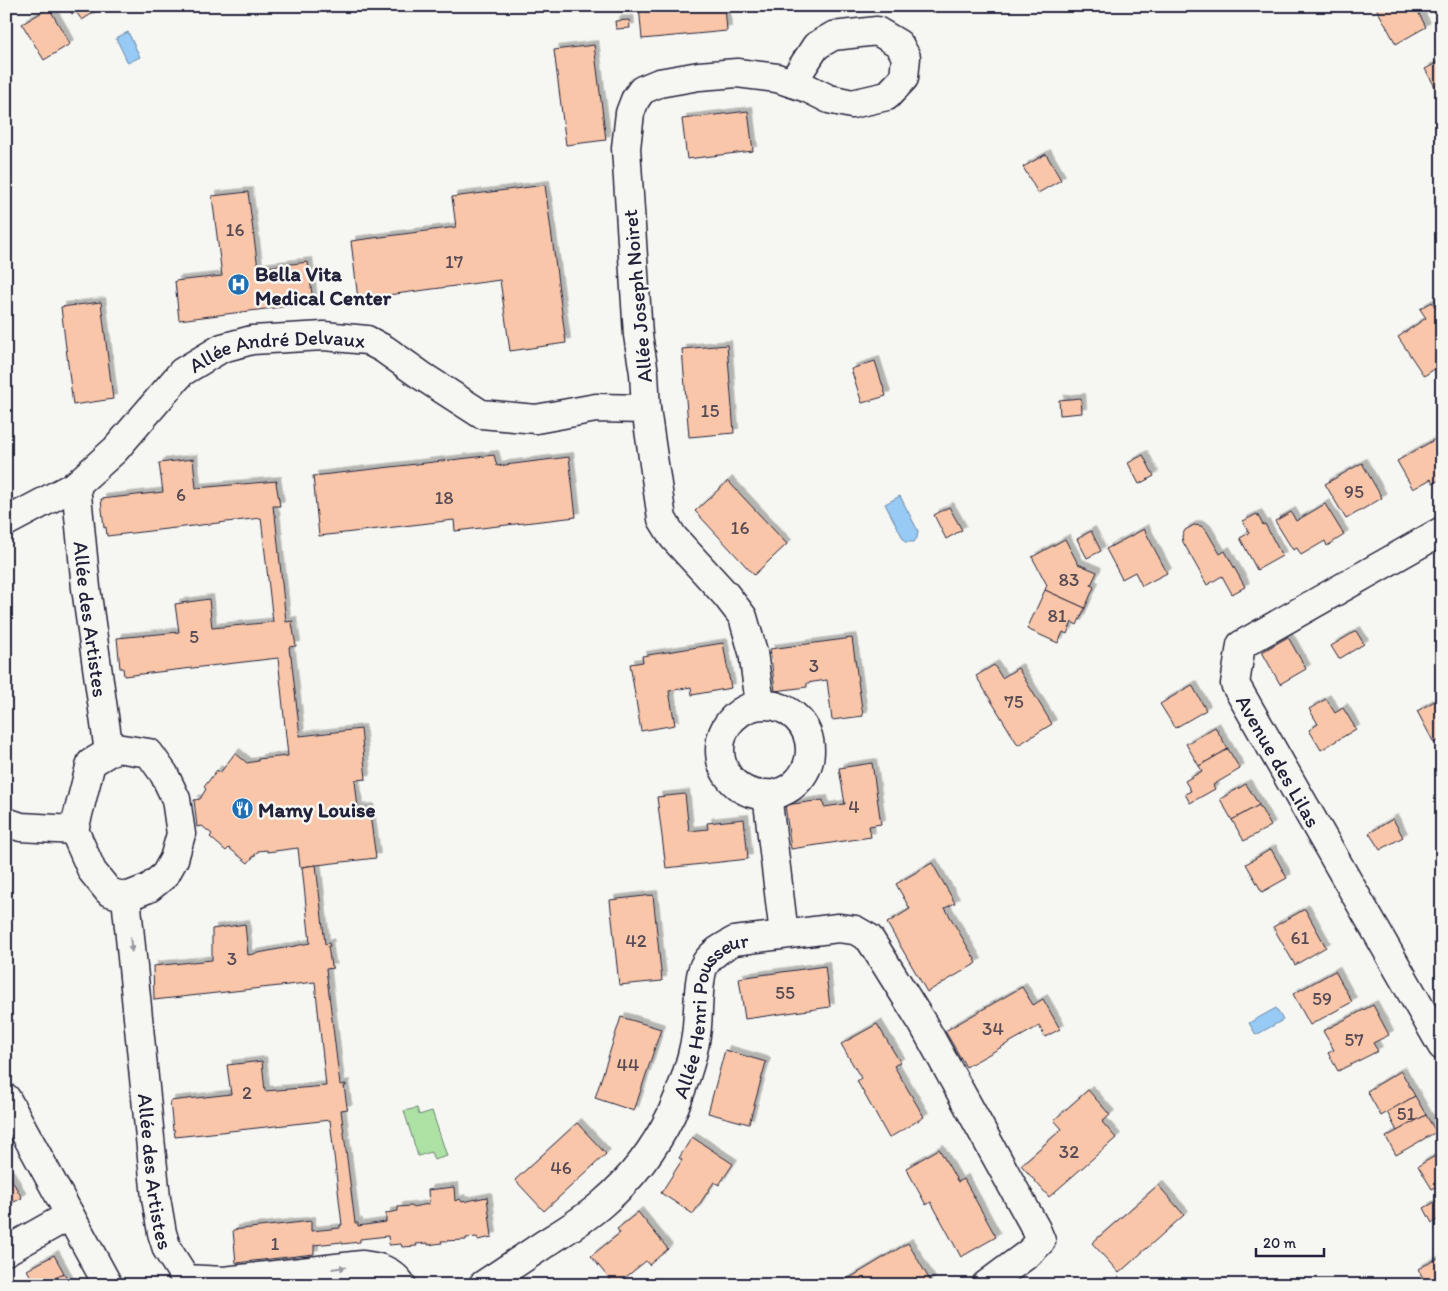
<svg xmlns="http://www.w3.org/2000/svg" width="1448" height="1291" font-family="Itim,sans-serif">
<defs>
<filter id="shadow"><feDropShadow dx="4.5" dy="-4.5" stdDeviation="0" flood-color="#0004"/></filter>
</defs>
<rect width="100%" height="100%" fill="#f6f6f2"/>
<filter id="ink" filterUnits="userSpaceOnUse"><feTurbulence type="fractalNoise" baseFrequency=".02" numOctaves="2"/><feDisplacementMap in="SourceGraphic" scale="10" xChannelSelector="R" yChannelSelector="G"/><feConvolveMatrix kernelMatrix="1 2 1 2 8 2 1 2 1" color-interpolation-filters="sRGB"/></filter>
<g filter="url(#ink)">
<!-- green -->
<polygon fill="#aee2a4" stroke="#688270" points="417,1108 419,1115 432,1111 447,1156 434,1160 431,1152 418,1156 404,1111"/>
<!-- water -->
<g fill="#97caf4" stroke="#6887aa">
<polygon points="128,32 140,57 128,63 116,38"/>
<polygon points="900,496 918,531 917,538 914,542 905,542 885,504"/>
<polygon points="1276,1008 1283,1020 1256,1035 1249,1023"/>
</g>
<!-- building -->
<g fill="#f9c6a9" stroke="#22223b" filter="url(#shadow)">
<polygon points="67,6 104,6 82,20 76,12 72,14"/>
<polygon points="639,6 725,6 727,31 642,39"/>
<polygon points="793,6 816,6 816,9 793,10"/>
<polygon points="1375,6 1415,6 1426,27 1396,44"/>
<polygon points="49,8 70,44 44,60 22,24"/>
<polygon points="629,20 630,28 616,29 615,21"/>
<polygon points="594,45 606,140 566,145 554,50"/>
<polygon points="1442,60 1442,99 1425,69"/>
<polygon points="748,111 753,151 687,159 682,119"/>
<polygon points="1046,154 1061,180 1038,193 1023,167"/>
<polygon points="545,185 566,343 510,351 500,280 358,299 351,241 456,227 452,197"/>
<polygon points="248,192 258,268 308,262 313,303 179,320 175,281 222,276 212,196"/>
<polygon points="101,302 113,399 73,405 61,307"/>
<polygon points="1432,302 1442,318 1442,364 1424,376 1398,337 1426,318 1420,309"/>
<polygon points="727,345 734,433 689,437 682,349"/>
<polygon points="875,361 886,396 862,403 851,369"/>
<polygon points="1081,398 1082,413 1060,415 1059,400"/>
<polygon points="1442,436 1442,453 1434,440"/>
<polygon points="1434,440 1442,453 1442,479 1433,483 1431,479 1413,489 1397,461"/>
<polygon points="494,455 497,466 569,457 576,517 455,531 454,520 319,536 313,476"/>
<polygon points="1143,455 1154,476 1139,484 1128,463"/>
<polygon points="193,459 196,488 277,481 276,483 280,506 273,506 274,515 275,515 286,622 293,621 292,623 296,646 289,647 290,656 291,656 300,736 361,729 366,779 355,780 358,809 369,808 376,858 300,867 298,848 267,852 267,850 258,851 248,863 229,848 226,851 210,837 212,834 202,826 197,827 194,800 200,799 206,789 204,787 217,770 220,773 235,753 247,763 258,761 258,759 288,756 278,658 124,676 123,668 120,668 117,638 179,632 175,604 209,599 212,628 273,622 261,518 107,536 106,527 104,528 101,499 163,492 159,463"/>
<polygon points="1362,463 1382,498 1346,519 1325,484"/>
<polygon points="728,481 787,544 754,575 695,511"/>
<polygon points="1325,504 1344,535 1327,546 1325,541 1301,555 1297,548 1293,550 1275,521 1291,512 1296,521"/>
<polygon points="949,507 962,530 946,539 934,515"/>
<polygon points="1257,514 1263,525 1265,524 1282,556 1257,570 1240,538 1249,533 1243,521"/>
<polygon points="1194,525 1201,526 1206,530 1220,554 1225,551 1245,587 1232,594 1222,576 1207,585 1183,542 1182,536 1185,530"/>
<polygon points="1144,529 1167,573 1142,586 1135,572 1122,579 1106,549"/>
<polygon points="1091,531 1101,551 1087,558 1077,539"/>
<polygon points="1065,539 1078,564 1097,572 1091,585 1094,587 1085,608 1045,590 1047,585 1032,557"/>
<polygon points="1045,590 1085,608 1077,625 1072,622 1067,634 1063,632 1058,643 1027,629"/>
<polygon points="1356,631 1364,644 1339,659 1331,646"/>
<polygon points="1288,637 1306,669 1280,684 1262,652"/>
<polygon points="852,638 863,716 832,720 827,680 807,683 807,687 775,691 770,649"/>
<polygon points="723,643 731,688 692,695 691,687 669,691 675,725 641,731 630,664 643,662 642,656"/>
<polygon points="994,665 1002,678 1018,668 1052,724 1018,745 976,676"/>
<polygon points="1192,685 1206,710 1175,728 1160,704"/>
<polygon points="1442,697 1442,738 1434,743 1417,711"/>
<polygon points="1326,699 1335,713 1343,708 1356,729 1321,750 1309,730 1318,724 1309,709"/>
<polygon points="1215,727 1228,749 1199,766 1186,744"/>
<polygon points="1228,749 1240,769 1213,785 1215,789 1190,803 1185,794 1191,791 1185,781 1202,771 1199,766"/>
<polygon points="872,763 881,824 869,826 871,837 791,849 785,805 823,800 824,807 845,804 839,768"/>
<polygon points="1246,784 1259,805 1232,820 1220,799"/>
<polygon points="685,794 689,831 708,829 707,823 744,819 748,859 666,868 657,797"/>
<polygon points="1259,805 1271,826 1244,841 1232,820"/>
<polygon points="1393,819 1403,837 1380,850 1369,833"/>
<polygon points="1271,849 1287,878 1262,892 1246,864"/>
<polygon points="932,863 955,903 945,908 977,963 927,992 887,923 910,909 896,884"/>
<polygon points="316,865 325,944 329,943 330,946 328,946 331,966 332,966 333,968 326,969 340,1085 346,1084 346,1086 344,1086 347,1107 348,1109 341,1110 355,1223 358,1223 358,1226 386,1222 386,1213 398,1211 398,1207 411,1206 412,1207 429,1204 428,1190 454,1187 455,1201 460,1199 462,1202 487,1197 492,1237 478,1240 477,1237 466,1238 466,1240 441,1241 442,1243 428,1245 428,1243 416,1244 417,1246 402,1247 401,1244 389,1245 388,1236 360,1239 360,1242 342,1244 342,1242 314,1245 314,1254 236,1263 233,1230 311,1221 311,1231 340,1228 340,1225 342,1225 330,1120 175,1137 174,1129 173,1130 170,1101 231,1094 227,1065 262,1061 265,1091 326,1086 315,982 154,1000 153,966 212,960 212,929 245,924 248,955 310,943 302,867"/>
<polygon points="653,895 662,981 619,985 610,900"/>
<polygon points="1305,909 1326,947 1295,965 1273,927"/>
<polygon points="1442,937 1442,955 1434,942"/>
<polygon points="825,966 830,1007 745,1019 739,978"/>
<polygon points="1335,971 1352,1002 1310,1025 1293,994"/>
<polygon points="1022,987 1033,1005 1043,999 1060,1029 1045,1037 1039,1026 966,1067 945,1031"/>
<polygon points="1373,1005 1389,1035 1373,1043 1378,1051 1338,1071 1328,1053 1334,1050 1323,1031"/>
<polygon points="621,1017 661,1029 634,1111 595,1098"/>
<polygon points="877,1024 900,1062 894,1066 924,1117 889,1138 857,1081 861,1078 841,1044"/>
<polygon points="725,1050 766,1062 749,1124 708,1113"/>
<polygon points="1401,1071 1415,1096 1381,1116 1367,1091"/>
<polygon points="1088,1090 1110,1115 1102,1122 1116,1138 1049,1197 1021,1165 1062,1129 1054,1120"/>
<polygon points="1415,1096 1426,1115 1397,1131 1387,1112"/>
<polygon points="1426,1115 1436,1132 1396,1155 1386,1137"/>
<polygon points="577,1123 606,1154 544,1211 515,1180"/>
<polygon points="692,1137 733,1164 719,1185 714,1182 693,1214 661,1193 682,1160 679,1158"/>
<polygon points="939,1149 958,1182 964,1179 996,1237 961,1257 931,1202 926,1205 906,1168"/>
<polygon points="1442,1152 1442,1183 1432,1189 1418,1166"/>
<polygon points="9,1175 22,1198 6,1206 6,1177"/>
<polygon points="1158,1185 1184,1215 1119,1273 1092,1243"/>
<polygon points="1442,1198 1442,1217 1432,1223 1424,1208"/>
<polygon points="638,1212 668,1249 649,1265 646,1261 616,1285 614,1285 591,1256 620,1233 617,1229"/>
<polygon points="908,1243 931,1282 926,1285 838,1285"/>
<polygon points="54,1255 64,1273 43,1285 36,1285 27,1270"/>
<polygon points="1442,1256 1442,1281 1434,1285 1427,1285 1418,1269"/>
<polygon points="64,1273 70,1285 43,1285"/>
</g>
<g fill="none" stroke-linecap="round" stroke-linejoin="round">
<defs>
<g id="minor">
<path id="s1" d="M76 485 86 588 109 752"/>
<path id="s2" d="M6 522 76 485 115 450 182 372 222 348 252 340 324 336 367 340 384 349 422 376 481 414 536 419 596 408 646 409"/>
<path id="s3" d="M1442 531 1241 645 1235 684 1442 1046"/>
<polyline points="760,704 753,652 743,617 726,595 673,537 662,519 646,409 644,373 638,335 626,148 630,113 635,100 642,90 659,83 699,76 737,73 777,78 807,88 829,99 852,104 887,96 904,78 906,57 899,44 877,31 833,36 816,46 792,83"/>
<circle cx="765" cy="750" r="45"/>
<polygon points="116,748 149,753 164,774 176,799 181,834 174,859 165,875 149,888 126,897 109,892 92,871 74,830 91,763"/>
<polyline points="767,794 784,934"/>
<polyline points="6,822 21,827 74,830"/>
<path id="s4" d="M126 897 156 1198 162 1233 167 1249 186 1279 224 1281 362 1265C379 1267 392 1270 402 1285"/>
<polyline points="6,1098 108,1285"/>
<polyline points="6,1251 70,1215"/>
<path id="s5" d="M483 1285C504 1271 525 1257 546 1243 565 1231 585 1219 602 1204 630 1180 655 1148 671 1115 681 1093 693 1059 696 1035 699 1019 697 976 705 964 712 953 723 947 734 941L838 928 855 930 869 938 878 952 923 1024 1036 1229 1041 1241 1029 1253 986 1285"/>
</g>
</defs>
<!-- minor casing -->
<use href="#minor" stroke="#22223b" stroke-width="31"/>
<!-- minor -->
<use href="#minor" stroke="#f6f6f2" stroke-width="28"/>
</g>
<!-- one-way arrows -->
<defs><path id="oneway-solid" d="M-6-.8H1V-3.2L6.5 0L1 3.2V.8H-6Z" transform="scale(1.25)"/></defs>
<g fill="#9797a0">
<use href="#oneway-solid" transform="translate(131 945) rotate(84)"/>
<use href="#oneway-solid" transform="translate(339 1268) rotate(-7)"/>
</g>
</g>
<!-- icons -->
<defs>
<symbol id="hospital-disc" viewBox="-11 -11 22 22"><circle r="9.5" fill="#1f6fb2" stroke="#f6f6f2"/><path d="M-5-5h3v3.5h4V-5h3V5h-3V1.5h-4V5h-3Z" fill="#fff"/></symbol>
<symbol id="restaurant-disc" viewBox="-11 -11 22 22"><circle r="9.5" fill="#1f6fb2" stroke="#f6f6f2"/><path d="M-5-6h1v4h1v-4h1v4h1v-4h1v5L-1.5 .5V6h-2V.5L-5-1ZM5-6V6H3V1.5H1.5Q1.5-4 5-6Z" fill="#fff"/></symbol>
</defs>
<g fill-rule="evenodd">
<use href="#hospital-disc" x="226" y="272" width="25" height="25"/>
<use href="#restaurant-disc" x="230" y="796" width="25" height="25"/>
</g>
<g text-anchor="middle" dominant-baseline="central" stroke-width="5" stroke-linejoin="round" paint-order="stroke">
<!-- number labels -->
<g font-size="19" fill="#584b56">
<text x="235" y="229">16</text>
<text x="454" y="261">17</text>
<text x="710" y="410">15</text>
<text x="1354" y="491">95</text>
<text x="181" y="494">6</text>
<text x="444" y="497">18</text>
<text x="740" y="527">16</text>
<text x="1069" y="579">83</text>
<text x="1057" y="615">81</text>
<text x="194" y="636">5</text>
<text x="814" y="665">3</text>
<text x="1014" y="701">75</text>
<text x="854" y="806">4</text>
<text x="1300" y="937">61</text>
<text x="636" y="940">42</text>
<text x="232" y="958">3</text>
<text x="785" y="992">55</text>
<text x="1322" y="998">59</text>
<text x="993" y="1028">34</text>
<text x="1354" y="1039">57</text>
<text x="628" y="1064">44</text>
<text x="247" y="1092">2</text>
<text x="1406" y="1113">51</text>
<text x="1069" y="1151">32</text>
<text x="561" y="1167">46</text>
<text x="275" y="1243">1</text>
</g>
<!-- poi labels -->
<g font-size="21" font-weight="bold" fill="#22223b" stroke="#f6f6f2" text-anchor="start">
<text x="255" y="273">Bella Vita<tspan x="255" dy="24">Medical Center</tspan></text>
<text x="258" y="809">Mamy Louise</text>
</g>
<!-- street labels -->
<g font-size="21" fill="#22223b" stroke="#f6f6f2">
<text transform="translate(637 296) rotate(-95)">Allée Joseph Noiret</text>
<text stroke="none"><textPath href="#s2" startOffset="335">Allée André Delvaux</textPath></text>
<text stroke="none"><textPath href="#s1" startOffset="135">Allée des Artistes</textPath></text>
<text stroke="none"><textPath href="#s3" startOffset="359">Avenue des Lilas</textPath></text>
<text stroke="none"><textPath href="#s5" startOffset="371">Allée Henri Pousseur</textPath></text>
<text stroke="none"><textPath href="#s4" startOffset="276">Allée des Artistes</textPath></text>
</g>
</g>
<!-- margin -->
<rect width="1448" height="1291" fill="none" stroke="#f6f6f2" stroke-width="25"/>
<rect x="12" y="12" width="1423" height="1266" fill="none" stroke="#22223b" stroke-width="2" filter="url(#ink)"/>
<!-- scale -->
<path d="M1256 1248v8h68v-8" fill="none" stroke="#22223b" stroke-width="2.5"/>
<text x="1263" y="1248" font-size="15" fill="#22223b" stroke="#f6f6f2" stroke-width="4" paint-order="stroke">20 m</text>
</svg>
